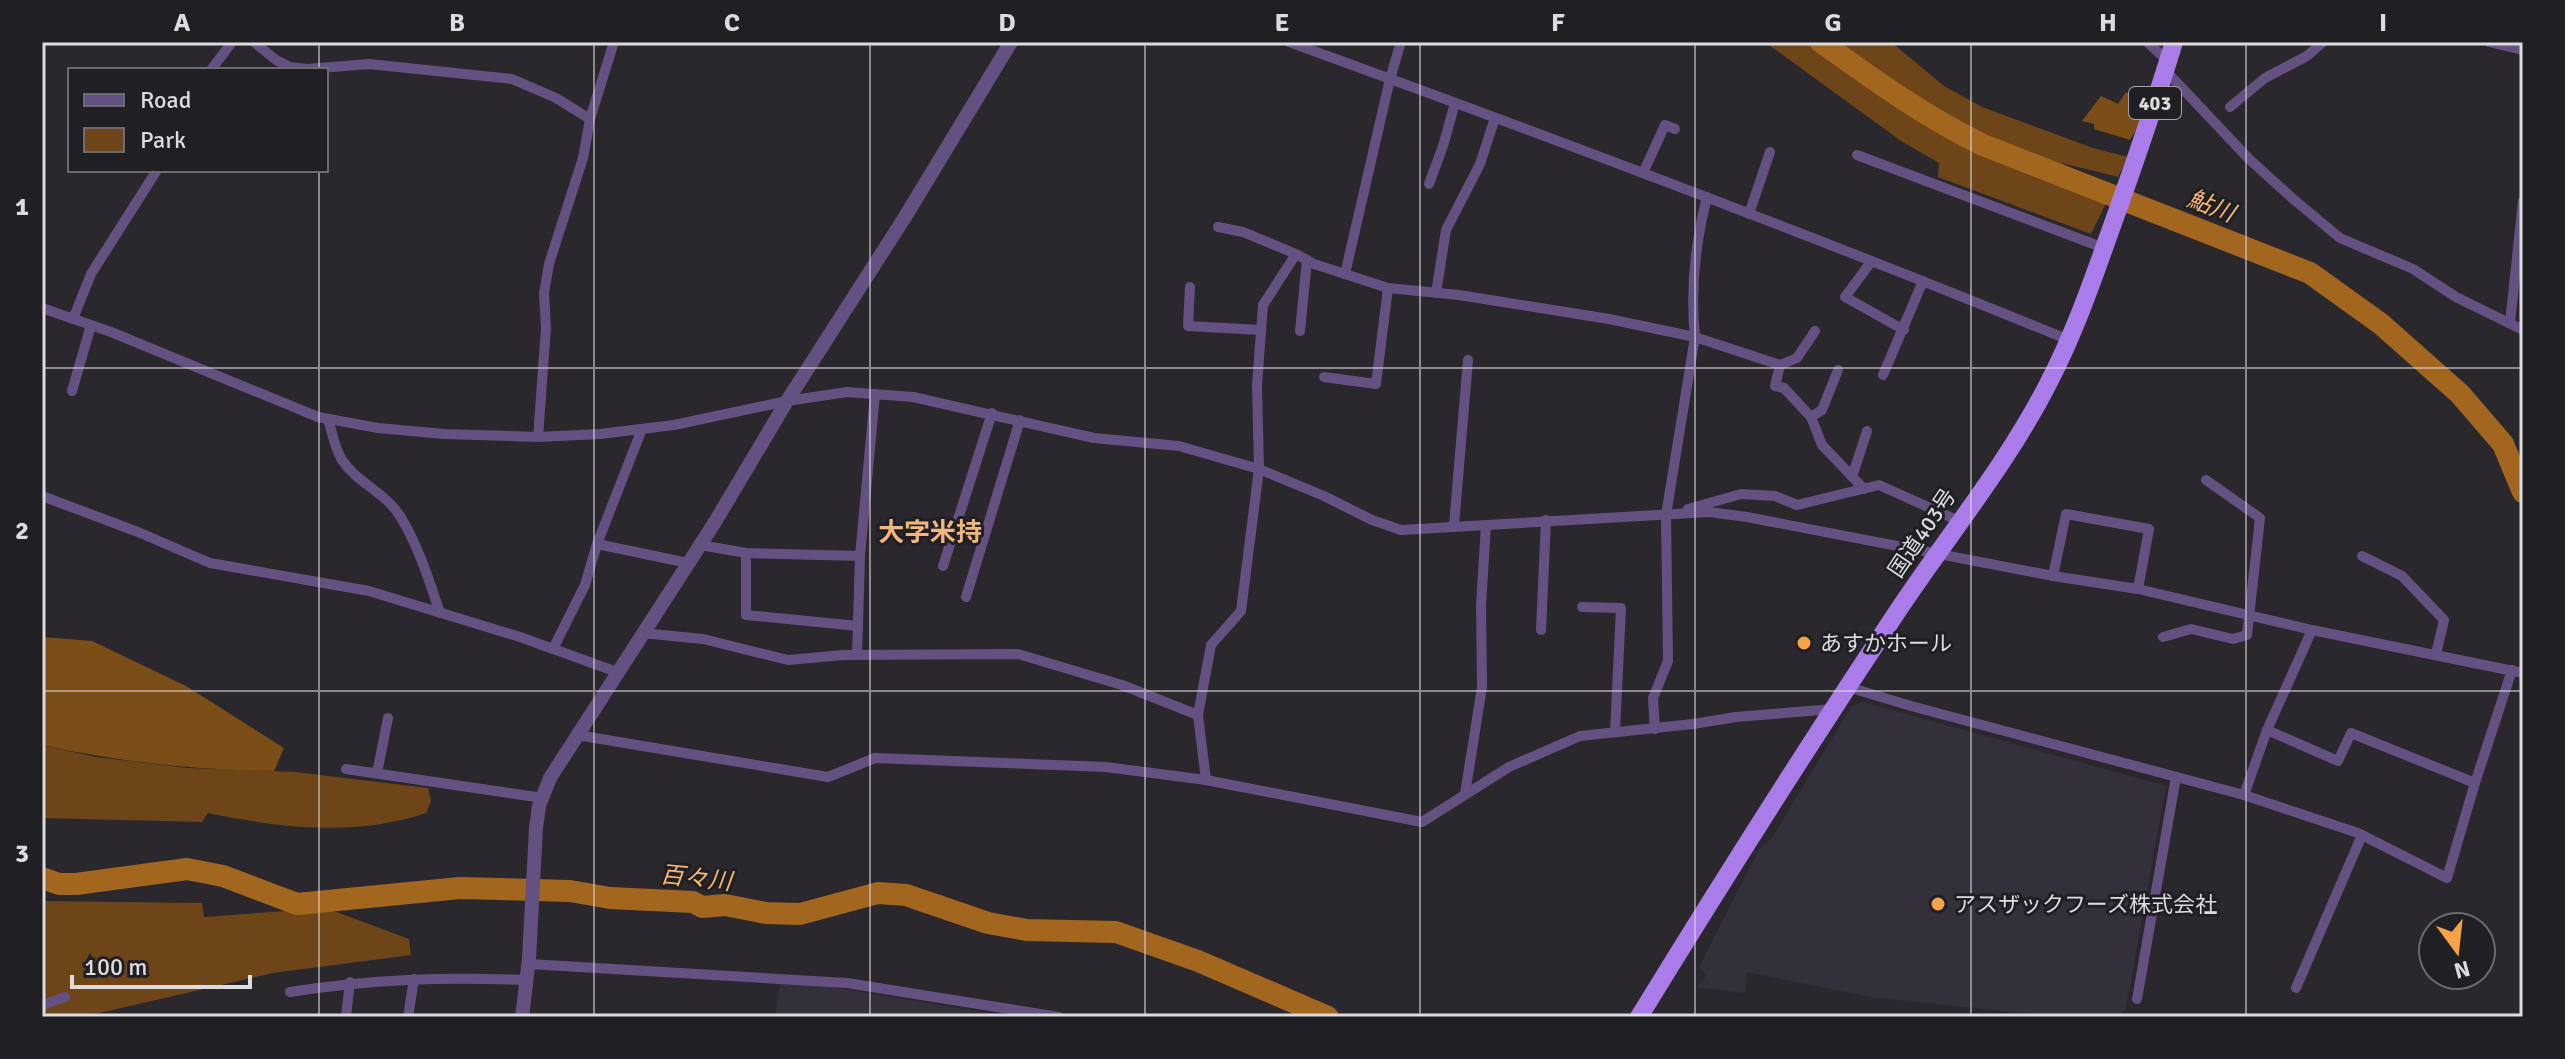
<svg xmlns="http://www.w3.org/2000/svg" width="2565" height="1059" font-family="Signika,'Noto Sans JP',sans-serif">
<rect width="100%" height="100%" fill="#2a282d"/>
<!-- built -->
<g fill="#34303b">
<polygon points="1863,702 2166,786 2126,1007 2121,1017 2064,1017 1877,998 1747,972 1745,993 1697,987 1707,975 1699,967 1759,850 1772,838 1851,707"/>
<polygon points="780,982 830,987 1013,1017 775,1017"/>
</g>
<!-- green -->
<g fill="#6d4518">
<polygon points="1765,42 1812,42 1922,123 1961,144 2112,191 2091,234 1938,177 1939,163 1901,141"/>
<path d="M1830 42H1891L1944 86 1982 107 2093 148 2128 157 2118 177C2079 166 2036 160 1998 145 1936 122 1883 81 1830 42Z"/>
<path d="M42 745 96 757 188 768 295 772 428 788 431 801 426 813C356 837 280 828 208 813L202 822 42 818Z"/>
<polygon points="42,901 202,903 204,917 286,911 334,911 409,939 411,955 273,973 82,1017 42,1017"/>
</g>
<!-- forest -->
<g fill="#7b4d17">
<polygon points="2126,92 2142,105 2138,127 2130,140 2094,129 2094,124 2082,121 2101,96 2118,104"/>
<path d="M42 637 92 641 186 686 284 748 274 771C195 770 119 762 42 745Z"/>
</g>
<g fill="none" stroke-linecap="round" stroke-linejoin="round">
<!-- river -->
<g stroke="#a3661e" stroke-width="22">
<path d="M1821 42C1874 80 1925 117 1983 145L2310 273 2381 324 2460 394 2503 444 2523 492"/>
<polyline points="42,878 59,884 76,884 187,869 223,876 297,904 460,888 570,891 610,898 693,902 702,907 725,905 766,913 800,914 878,893 906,895 988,923 1027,930 1116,932 1198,961 1328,1017"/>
</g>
<!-- minor -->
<g stroke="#645181" stroke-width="10">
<polyline points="254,42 276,60 290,67 307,69 369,64 512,79 556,98 590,119"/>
<path d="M1289 42C1551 137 1812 235 2069 340"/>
<polyline points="2147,42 2168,61"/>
<polyline points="2489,42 2523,50"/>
<polyline points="211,70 232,42"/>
<polyline points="2165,70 2249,159 2292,198 2340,238 2413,269 2456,297 2523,330"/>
<polyline points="2230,107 2265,78 2307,56 2323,42"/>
<polyline points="1857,155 2104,248"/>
<polyline points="1643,173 1665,125 1675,129"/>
<polyline points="1429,184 1443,146 1455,103"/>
<polyline points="1749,214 1770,152"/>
<polyline points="1218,227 1243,232 1296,254"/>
<polyline points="1871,262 1845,297 1904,330"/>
<polyline points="1345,274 1390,79 1401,42"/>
<polyline points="1190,287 1188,326 1261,330"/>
<polyline points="1436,293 1446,230 1480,164 1495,118"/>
<polyline points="42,308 111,332 318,417 378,428 444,434 538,437 600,434 674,425 787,401 847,392 913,397 1094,438 1179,446 1259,469 1324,496 1372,520 1401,530 1709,512 1747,517 2053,576 2138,589 2312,630 2523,673"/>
<polyline points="73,319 91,274 157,170"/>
<polyline points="2510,323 2523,201"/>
<polyline points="1300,331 1307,260"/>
<polyline points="1780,365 1775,386 1784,388 1811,417 1822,445 1864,489"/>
<polyline points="1883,375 1923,281"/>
<polyline points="1324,377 1376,384 1388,288"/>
<polyline points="72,391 91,325"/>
<polyline points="1811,417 1822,410 1838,370"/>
<path d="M328 419C332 432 335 449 342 460 357 483 385 492 400 516 418 545 429 580 440 613"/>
<polyline points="642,429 597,544 688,563"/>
<polyline points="538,437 546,328 544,293 549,264 583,158 590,119 614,42"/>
<polyline points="1852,477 1867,431"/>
<polyline points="42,496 138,532 210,563 369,591 520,637 617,672"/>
<polyline points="1688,509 1741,494 1775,496 1797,505 1879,485 1959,521"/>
<polyline points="1454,525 1468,360"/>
<polyline points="700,545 746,553 860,556"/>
<polyline points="746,553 746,615 858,626"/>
<polyline points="2362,556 2402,576 2444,620 2436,654"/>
<polyline points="943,566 992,413"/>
<polyline points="2053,576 2066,514 2149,529 2138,589"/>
<polyline points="966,597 1020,420"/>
<polyline points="1582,607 1621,608 1615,732"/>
<polyline points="1541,630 1546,520"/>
<polyline points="642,633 703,639 788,660 843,655 1018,654 1122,685 1198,715"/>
<polyline points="2163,637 2191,629 2233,639 2247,635 2260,518 2206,480"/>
<polyline points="553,649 585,585 597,544"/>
<polyline points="857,655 860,556 875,394"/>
<polyline points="1848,687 1911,706 2244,795 2358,833 2447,878 2475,783 2512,670"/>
<path d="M1655 729 1653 698 1668 661 1666 515 1695 337C1690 289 1695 244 1707 197"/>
<polyline points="2267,730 2338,761 2351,733 2475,783"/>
<polyline points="577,735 828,777 875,758 1106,767 1206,780 1422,822 1509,767 1580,736 1693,724 1736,717 1833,709"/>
<polyline points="346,769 543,798"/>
<polyline points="377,773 388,718"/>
<polyline points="1206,780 1198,715 1211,645 1241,611 1259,469 1257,385 1263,305 1296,254 1314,264 1388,288 1459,295 1609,319 1695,337 1780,365 1797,358 1815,331"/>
<polyline points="1465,794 1482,687 1481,605 1486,525"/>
<polyline points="2244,795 2267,730 2312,630"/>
<polyline points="529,964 847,983 1059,1017"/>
<polyline points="2296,988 2362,835"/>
<path d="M290 992C372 979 444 977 527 980"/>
<polyline points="2137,999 2176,777"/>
<polyline points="42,1005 65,997"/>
<polyline points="346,1016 350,982"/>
<polyline points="408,1017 414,979"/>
</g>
<!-- tertiary -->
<polyline stroke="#645181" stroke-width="14" points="522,1017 529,959 536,828 539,806 550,778 715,522 787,401 905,217 1011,42"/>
<!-- trunk -->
<path stroke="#aa7cea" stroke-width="18" d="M1639 1017C1723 880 1810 743 1899 609 1949 534 2008 463 2049 382 2075 332 2093 279 2112 226 2134 165 2155 104 2174 42"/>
</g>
<!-- grid -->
<path fill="none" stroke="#dcdbde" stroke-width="2" stroke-opacity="0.55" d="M319 42V70M594 42V1017M870 42V1017M1145 42V1017M1420 42V1017M1695 42V1017M1971 42V1017M2246 42V1017M319 170V1017M42 368H2523M42 691H2523"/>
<!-- markers -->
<g fill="#f6a246" stroke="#201f24" stroke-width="3">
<circle cx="1804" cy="643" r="8"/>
<circle cx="1938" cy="904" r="8"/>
</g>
<g text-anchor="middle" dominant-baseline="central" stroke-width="6" stroke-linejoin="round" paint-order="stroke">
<!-- shield labels -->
<rect fill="#201f24" stroke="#a4a3a6" stroke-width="2" x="2129" y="87" width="52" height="32" rx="6"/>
<g font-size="20" font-weight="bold" fill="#dcdbde">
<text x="2155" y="103">403</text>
</g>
<!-- street labels -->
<g font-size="22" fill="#dcdbde" stroke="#201f24">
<text transform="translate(1922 533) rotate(-56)">国道403号</text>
</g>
<!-- poi labels -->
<g font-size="22" fill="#dcdbde" stroke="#201f24" text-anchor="start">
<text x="1820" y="643">あすかホール</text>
<text x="1954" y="904">アスザックフーズ株式会社</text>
</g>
<!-- water labels -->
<g font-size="24" font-style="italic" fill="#f9b672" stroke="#201f24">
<text transform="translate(2211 206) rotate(21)">鮎川</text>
<text transform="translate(696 878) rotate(6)">百々川</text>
</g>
<!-- quarter labels -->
<g font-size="26" font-weight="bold" fill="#f1b67d" stroke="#201f24">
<text x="930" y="533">大字米持</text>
</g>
</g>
<!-- border -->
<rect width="2565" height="1059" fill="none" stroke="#201f24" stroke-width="88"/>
<!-- legend -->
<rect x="68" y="68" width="260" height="104" fill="#201f24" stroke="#6b6a6e" stroke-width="2"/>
<rect x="84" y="94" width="40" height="12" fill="#645181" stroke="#6b6a6e" stroke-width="2"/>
<text x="140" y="108" font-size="24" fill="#dcdbde">Road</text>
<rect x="84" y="128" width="40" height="24" fill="#6d4518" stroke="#6b6a6e" stroke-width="2"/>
<text x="140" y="148" font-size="24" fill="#dcdbde">Park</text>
<!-- north arrow -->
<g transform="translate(2457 951) rotate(165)"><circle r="38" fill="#201f24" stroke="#6b6a6e" stroke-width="2"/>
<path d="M0-6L14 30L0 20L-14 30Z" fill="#f6a246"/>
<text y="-12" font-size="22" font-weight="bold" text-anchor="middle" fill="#dcdbde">N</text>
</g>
<!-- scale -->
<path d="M72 975v12h178v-12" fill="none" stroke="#dcdbde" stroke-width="4"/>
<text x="84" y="975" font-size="24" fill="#dcdbde" stroke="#201f24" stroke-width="6" paint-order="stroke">100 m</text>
<rect x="44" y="44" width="2477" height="971" fill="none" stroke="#dcdbde" stroke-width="3"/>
<g font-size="26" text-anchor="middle" font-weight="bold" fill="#dcdbde">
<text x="182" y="31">A</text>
<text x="457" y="31">B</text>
<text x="732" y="31">C</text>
<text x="1007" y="31">D</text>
<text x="1282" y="31">E</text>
<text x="1558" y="31">F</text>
<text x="1833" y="31">G</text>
<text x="2108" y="31">H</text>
<text x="2383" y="31">I</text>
<text x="22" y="215">1</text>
<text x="22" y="539">2</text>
<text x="22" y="862">3</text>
</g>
</svg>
